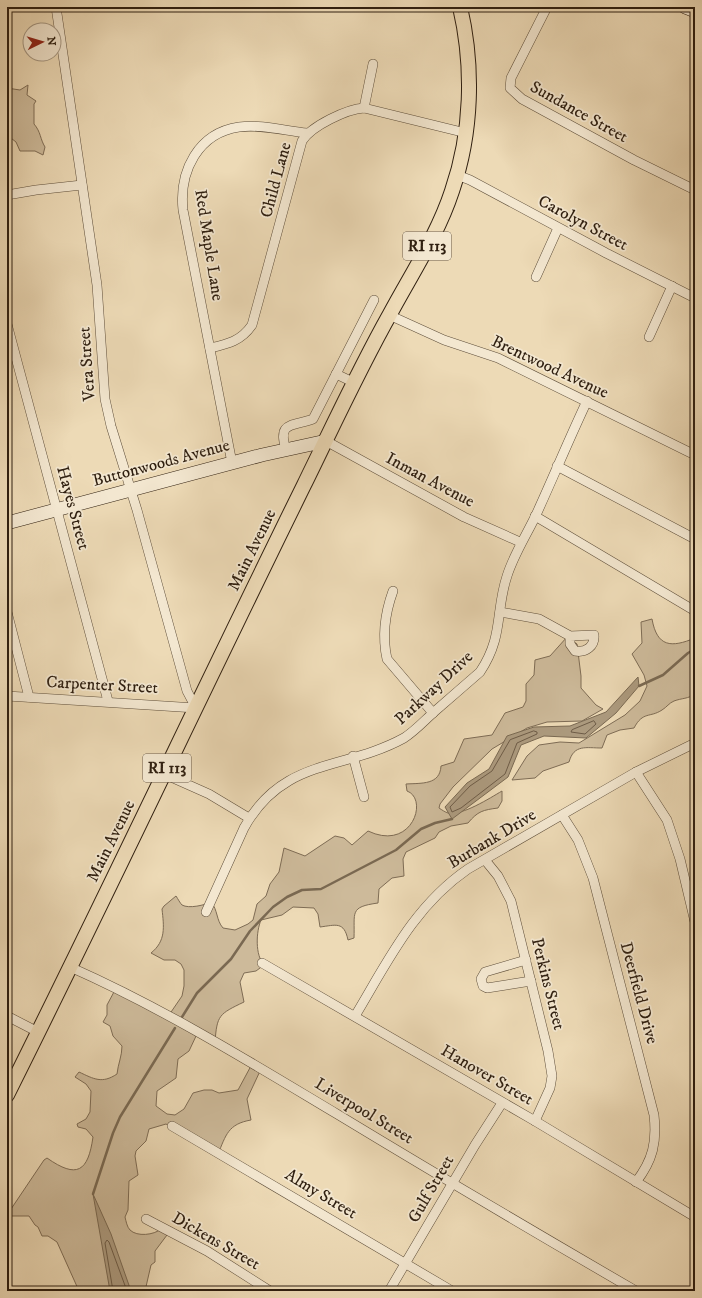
<svg xmlns="http://www.w3.org/2000/svg" width="702" height="1298" font-family="'IM FELL DW Pica',serif">
<rect width="100%" height="100%" fill="#eddab6"/>
<filter id="stains"><feTurbulence type="fractalNoise" baseFrequency=".005" numOctaves="4"/><feColorMatrix values="0 0 0 0 .2 0 0 0 0 .09 0 0 0 0 .02 0 0 0 .5 -.17"/></filter>
<radialGradient id="worn" r=".72"><stop offset=".6" stop-color="#630" stop-opacity="0"/><stop offset="1" stop-color="#630" stop-opacity=".3"/></radialGradient>
<!-- green -->
<g fill="#cdba9a" stroke="#7e6c55">
<path d="M28 85 27 95 36 101 34 104V124C41 132 40 139 45 147L43 155 35 151H20L16 142 7 135V88L20 90Z"/>
<path d="M652 619C657 647 671 648 695 638V694C688 699 682 698 674 701 669 703 667 707 662 710 650 718 643 711 634 728L620 730 607 735 602 748C586 748 574 744 569 762L543 771 535 778 512 780 527 756 539 745 560 742 579 743 625 715 640 701 647 686 644 675 632 654 642 643 641 622Z"/>
<path d="M567 637 577 644 581 676V688L596 705 603 709 582 721 547 722 527 728 492 749 453 787 440 804 439 808C442 810 445 812 448 813 462 816 490 798 502 791V801L498 808C483 810 478 811 468 823L451 826 439 832 435 838 406 852 403 859 404 876 392 878 379 889 378 903C349 907 355 912 354 938L348 940C344 921 336 925 320 927L318 914 314 908 293 907 282 915 261 920C256 932 255 955 264 965L256 971 244 973 240 982 244 1002C219 1014 217 1015 215 1042L197 1034 189 1051 178 1059 176 1078 157 1091 156 1106 167 1114 175 1115 184 1109 193 1093 204 1090H212L219 1093 238 1090 252 1064 261 1069 247 1099 251 1120C228 1124 226 1135 218 1154L166 1124 149 1129 146 1141 136 1151 135 1156 138 1175 129 1181 128 1210 125 1217C126 1221 127 1227 130 1230 137 1237 154 1235 161 1229L167 1235 155 1251V1262L151 1265 145 1291H79L57 1242 48 1236H42L38 1227 35 1225 29 1216H10L7 1218V1215L44 1160 47 1158C77 1179 88 1172 93 1137L86 1129 78 1127 77 1124 86 1119 90 1112 91 1091 86 1084 75 1077 79 1072C94 1079 102 1084 117 1074 118 1064 122 1056 122 1046L113 1036 110 1026 103 1022 107 1015V1005L115 990 169 1015 182 996 184 986V970L181 964 175 960H164L151 953C166 941 164 927 162 909L164 906 176 896C178 899 180 903 182 905 189 909 205 905 211 902 218 910 216 920 223 928L235 930 248 924 253 920 257 904 266 896 270 884 279 872 284 848 305 856 335 836 344 838 352 845 368 831C412 852 429 799 407 791L406 784C422 783 440 785 441 766L454 762 464 739 492 735 505 713 523 707 526 701V684L534 675 535 660 550 656Z"/>
</g>
<!-- water -->
<g fill="#ac9a7e" stroke="#7a6952">
<polygon points="638,677 639,686 616,713 586,738 544,736 521,745 508,777 452,819 445,807 467,783 489,769 507,736 534,727 570,726 606,712"/>
<polygon points="93,1194 111,1234 131,1291 110,1291"/>
</g>
<g fill="none" stroke-linecap="round" stroke-linejoin="round">
<!-- shore -->
<g stroke="#6e5c47" stroke-width="1">
<polygon points="594,721 596,724 585,734 571,732 572,730"/>
<polygon points="534,731 537,732 537,734 517,743 505,774 461,808 452,812 450,807 470,786 492,771 510,740"/>
<polyline points="113,1291 105,1243 107,1240 109,1242 127,1291"/>
</g>
<!-- stream -->
<g stroke="#7a6952" stroke-width="2.5">
<polyline points="639,686 663,675 688,653 695,649"/>
<polyline points="182,1017 197,993 231,959 250,931 273,907 287,897 302,890 321,889 396,850 421,829 435,823 452,819"/>
<polyline points="93,1194 113,1133 120,1117 175,1028"/>
</g>
<defs>
<g id="street">
<polyline points="56,7 97,285 105,399 111,426 137,510 187,691 196,708"/>
<polyline points="547,7 511,78 510,88 522,99 634,160 695,190"/>
<polyline points="364,108 373,64"/>
<polyline points="457,175 470,180 606,253 695,298"/>
<polyline points="7,195 36,190 82,185"/>
<polyline points="536,277 558,228"/>
<polyline points="389,315 444,340 498,358 695,455"/>
<polyline points="7,324 108,701"/>
<polyline points="649,337 672,286"/>
<path d="M210 348C228 344 241 341 252 325L302 141C311 126 347 109 364 108L466 133"/>
<polyline points="336,374 355,383"/>
<polyline points="326,441 464,517 520,542"/>
<path d="M286 450C277 421 292 427 313 419L374 300"/>
<path d="M232 463 183 210C179 171 198 133 239 127 261 124 286 131 307 133"/>
<polyline points="557,466 695,539"/>
<polyline points="535,516 695,611"/>
<path d="M393 591C385 613 382 636 387 659L433 713"/>
<polyline points="7,612 29,697"/>
<path d="M500 612 539 619 570 636V644L575 651C586 653 595 646 594 635L570 636"/>
<polyline points="7,696 196,708"/>
<polyline points="353,756 364,797"/>
<polyline points="636,772 667,820 680,859 695,922"/>
<polyline points="164,774 209,794 249,818"/>
<path d="M562 815 578 840 593 878 654 1115C657 1142 653 1160 636 1182"/>
<polyline points="485,860 498,876 511,901 548,1051 552,1076 550,1088 535,1121"/>
<path d="M206 912 244 828C283 757 344 771 404 738 415 731 424 721 434 712 449 699 465 685 480 672 504 636 495 612 507 576 514 554 526 536 536 515 553 478 569 439 587 401"/>
<polyline points="526,960 485,972 481,979 483,986 487,988 531,981"/>
<polyline points="262,963 535,1121 695,1217"/>
<path d="M70 967C163 1008 250 1062 337 1114 436 1174 536 1233 636 1291"/>
<polyline points="7,1016 38,1032"/>
<path d="M355 1016C388 961 414 906 468 869L636 772 695 743"/>
<polyline points="172,1126 452,1291"/>
<polyline points="146,1219 207,1251 270,1291"/>
<polyline points="389,1291 475,1145 502,1103"/>
</g>
<g id="secondary">
<polyline points="685,7 695,11"/>
<polyline points="7,523 262,455 326,441"/>
</g>
<path id="primary" d="M7 1095C108 893 204 688 304 485 332 428 359 369 390 314 412 273 438 234 452 191 472 133 474 67 460 7"/>
</defs>
<!-- street casing -->
<use href="#street" stroke="#5e4e3a" stroke-width="10"/>
<!-- secondary casing -->
<use href="#secondary" stroke="#2f1f10" stroke-width="14"/>
<!-- primary casing -->
<use href="#primary" stroke="#2f1f10" stroke-width="16"/>
<!-- street -->
<use href="#street" stroke="#f3e7d0" stroke-width="9"/>
<!-- secondary -->
<use href="#secondary" stroke="#f3e7d0" stroke-width="13"/>
<!-- primary -->
<use href="#primary" stroke="#eddab6" stroke-width="14"/>
</g>
<g text-anchor="middle" dominant-baseline="central" stroke-width="3.5" stroke-linejoin="round" paint-order="stroke">
<!-- shield labels -->
<g fill="#f3e7d0" stroke="#6a5b4a" stroke-width="1">
<rect x="403" y="232" width="48" height="28" rx="3"/>
<rect x="143" y="754" width="48" height="28" rx="3"/>
</g>
<g font-size="16" font-weight="bold" fill="#2f1f10">
<text x="427" y="246">RI 113</text>
<text x="167" y="768">RI 113</text>
</g>
<!-- street labels -->
<g font-size="17" fill="#2f1f10" stroke="#f3e7d0">
<text transform="translate(579 112) rotate(29)">Sundance Street</text>
<text transform="translate(276 180) rotate(-75)">Child Lane</text>
<text transform="translate(583 223) rotate(28)">Carolyn Street</text>
<text transform="translate(209 245) rotate(81)">Red Maple Lane</text>
<text transform="translate(87 364) rotate(-94)">Vera Street</text>
<text transform="translate(550 367) rotate(25)">Brentwood Avenue</text>
<text transform="translate(161 463) rotate(-15)">Buttonwoods Avenue</text>
<text transform="translate(430 480) rotate(28)">Inman Avenue</text>
<text transform="translate(73 508) rotate(75)">Hayes Street</text>
<text transform="translate(252 550) rotate(-64)">Main Avenue</text>
<text transform="translate(102 685) rotate(3)">Carpenter Street</text>
<text transform="translate(434 688) rotate(-43)">Parkway Drive</text>
<text transform="translate(492 839) rotate(-31)">Burbank Drive</text>
<text transform="translate(111 841) rotate(-64)">Main Avenue</text>
<text transform="translate(548 984) rotate(76)">Perkins Street</text>
<text transform="translate(639 993) rotate(75)">Deerfield Drive</text>
<text transform="translate(487 1075) rotate(30)">Hanover Street</text>
<text transform="translate(364 1111) rotate(31)">Liverpool Street</text>
<text transform="translate(431 1189) rotate(-60)">Gulf Street</text>
<text transform="translate(321 1194) rotate(31)">Almy Street</text>
<text transform="translate(216 1241) rotate(30)">Dickens Street</text>
</g>
</g>
<!-- margin -->
<rect width="702" height="1298" fill="none" stroke="#eddab6" stroke-width="24"/>
<rect x="8" y="8" width="686" height="1282" fill="none" stroke="#2f1f10" stroke-width="2"/>
<rect x="12" y="12" width="678" height="1274" fill="none" stroke="#2f1f10"/>
<!-- north arrow -->
<g transform="translate(42 42) rotate(85)"><circle r="19" fill="#f3e7d0" stroke="#a59783"/>
<path d="M0-3L7 15L0 10L-7 15Z" fill="#8f2418"/>
<text y="-6" font-size="11" font-weight="bold" text-anchor="middle" fill="#2f1f10">N</text>
</g>
<rect width="100%" height="100%" filter="url(#stains)"/>
<rect width="100%" height="100%" fill="url(#worn)"/>
</svg>
